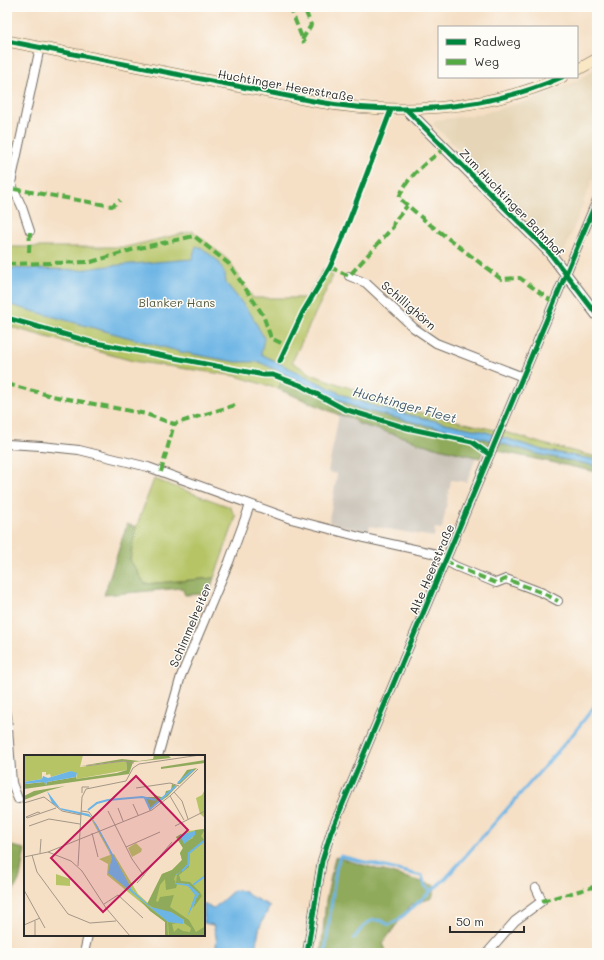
<svg xmlns="http://www.w3.org/2000/svg" width="604" height="960" font-family="Mali,sans-serif">
<rect width="100%" height="100%" fill="#fdfcf7"/>
<filter id="ink" filterUnits="userSpaceOnUse"><feTurbulence type="fractalNoise" baseFrequency=".025" numOctaves="2"/><feDisplacementMap in="SourceGraphic" scale="8" xChannelSelector="R" yChannelSelector="G"/><feConvolveMatrix kernelMatrix="1 2 1 2 8 2 1 2 1" color-interpolation-filters="sRGB"/></filter>
<filter id="wash" filterUnits="userSpaceOnUse"><feTurbulence type="fractalNoise" baseFrequency=".012" numOctaves="4" result="noise"/><feDisplacementMap in="SourceGraphic" scale="16" xChannelSelector="R" yChannelSelector="G"/><feGaussianBlur stdDeviation="0.9" result="paint"/><feColorMatrix in="noise" values="0 0 0 0 0 0 0 0 0 0 0 0 0 0 0 0 0 1.4 0 .05"/><feComposite in="paint" operator="in"/></filter>
<g filter="url(#wash)">
<rect width="100%" height="100%" fill="#f5dfc5"/>
<!-- built -->
<polygon fill="#e6d6b7" points="597,68 597,168 565,250 561,253 433,124 436,120 481,114 530,100 574,82"/>
<!-- industrial -->
<polygon fill="#cac3b8" points="339,415 349,417 359,424 406,438 418,443 476,457 467,482 451,480 442,529 435,528 434,537 370,526 369,533 329,522 337,474 328,472"/>
<!-- green -->
<g fill="#b6c466" stroke="#707848">
<polygon points="193,231 228,260 253,298 307,298 324,268 333,276 292,362 313,375 418,412 512,434 543,444 597,457 597,460 542,450 486,432 383,409 352,399 288,369 278,389 236,376 133,361 7,326 7,247 126,247"/>
<polygon points="154,479 230,507 236,517 214,578 145,584 130,560 134,533"/>
</g>
<!-- forest -->
<g fill="#90aa5b" stroke="#5e6a43">
<polygon points="286,374 359,409 429,426 464,433 542,455 597,466 597,472 503,452 486,445 480,458 418,443 406,438 359,424 349,417 339,415 278,389"/>
<polygon points="127,524 136,527 130,560 145,584 214,578 211,587 203,594 185,595 182,588 104,595"/>
<polygon points="7,845 25,849 20,878 11,896 7,894 10,883 7,876"/>
<polygon points="335,857 436,886 432,898 411,905 383,943 387,953 321,953 326,900"/>
</g>
<!-- water -->
<g fill="#6db5e5" stroke="#4c7088">
<polygon points="196,246 202,248 219,262 225,274 226,283 251,314 264,338 261,354 271,359 352,399 383,409 486,432 542,450 597,460 597,466 542,455 464,433 429,426 359,409 259,362 236,362 181,352 7,304 7,268 80,270 108,266 192,259"/>
<path d="M234 890 245 891 250 896 270 906 260 926 254 953H213C219 944 216 935 213 925L204 923V903L207 906 214 908Z"/>
</g>
<g fill="none" stroke-linecap="round" stroke-linejoin="round">
<!-- stream -->
<g stroke="#6db5e5" stroke-width="3">
<path d="M354 938C364 925 372 913 389 925L397 921 446 878 573 734 597 703"/>
<polyline points="325,953 336,869 340,856 422,876 425,886 431,891"/>
</g>
</g>
</g>
<g filter="url(#ink)">
<g fill="none" stroke-linecap="round" stroke-linejoin="round">
<defs>
<g id="minor">
<polyline points="7,183 11,183 40,47"/>
<polyline points="11,183 22,207 30,231"/>
<polyline points="349,276 366,283 414,328 436,343 523,377"/>
<polyline points="7,444 41,446 79,450 148,467 291,519 364,538 432,553 455,566 496,583 506,579 543,593 558,601"/>
<polyline points="7,715 12,783 18,799"/>
<polyline points="158,756 181,676 229,562 250,505"/>
<polyline points="84,953 88,935"/>
<polyline points="307,953 322,861 331,832 597,200"/>
<polyline points="487,953 515,921 542,901 536,888"/>
</g>
<polyline id="tertiary" points="406,109 549,252 597,315"/>
<g id="secondary">
<path d="M7 41 313 101C394 116 486 111 562 77"/>
<polyline points="577,70 597,59"/>
</g>
</defs>
<!-- minor casing -->
<use href="#minor" stroke="#726a61" stroke-width="10"/>
<!-- tertiary casing -->
<use href="#tertiary" stroke="#726a61" stroke-width="12"/>
<!-- secondary casing -->
<use href="#secondary" stroke="#726a61" stroke-width="12"/>
<!-- minor -->
<use href="#minor" stroke="#fff" stroke-width="8"/>
<!-- tertiary -->
<use href="#tertiary" stroke="#fff" stroke-width="10"/>
<!-- secondary -->
<use href="#secondary" stroke="#fae7c3" stroke-width="11"/>
<!-- quiet -->
<g stroke="#54ab44" stroke-width="4" stroke-dasharray="8 4" stroke-linecap="butt">
<polyline points="290,7 304,43"/>
<polyline points="302,40 311,25 304,7"/>
<path d="M445 148C428 161 406 177 399 198L428 223 501 279 520 278 554 303"/>
<polyline points="14,189 112,206 120,200"/>
<polyline points="29,252 30,231"/>
<polyline points="7,264 91,262 135,249 194,236 229,264 263,315 271,338 287,346"/>
<polyline points="330,267 349,276 393,227 394,222 407,206"/>
<polyline points="7,384 52,396 146,414 174,424 235,405"/>
<polyline points="161,472 174,424"/>
<polyline points="445,560 455,566 496,583 506,579 543,593 558,601"/>
<polyline points="542,901 597,886"/>
</g>
<defs>
<g id="cycleway">
<path d="M7 41 313 101C394 116 486 111 562 77"/>
<polyline points="406,109 549,252 597,315"/>
<polyline points="7,318 91,342 264,375 273,375 300,385 344,409 407,428 472,442 490,455"/>
<polyline points="280,361 303,312 330,267 341,242 391,110"/>
<polyline points="307,953 322,861 331,832 597,200"/>
</g>
</defs>
<!-- cycleway casing -->
<use href="#cycleway" stroke="#fdfcf7" stroke-width="8"/>
<!-- cycleway -->
<use href="#cycleway" stroke="#00873e" stroke-width="5"/>
</g>
</g>
<g text-anchor="middle" dominant-baseline="central" stroke-width="3" stroke-linejoin="round" paint-order="stroke">
<!-- street labels -->
<g font-size="12" fill="#2b2b2b" stroke="#fdfcf7">
<text transform="translate(286 85) rotate(10)">Huchtinger Heerstraße</text>
<text transform="translate(512 202) rotate(46)">Zum Huchtinger Bahnhof</text>
<text transform="translate(409 305) rotate(41)">Schillighörn</text>
<text transform="translate(431 569) rotate(-67)">Alte Heerstraße</text>
<text transform="translate(190 625) rotate(-67)">Schimmelreiter</text>
</g>
<!-- park labels -->
<g font-size="12" fill="#55593d" stroke="#fdfcf7">
<text x="177" y="302">Blanker Hans</text>
</g>
<!-- water labels -->
<g font-size="13" font-style="italic" fill="#425b6c" stroke="#fdfcf7">
<text transform="translate(405 404) rotate(15)">Huchtinger Fleet</text>
</g>
</g>
<!-- overview -->
<g transform="translate(24 755)">
<rect width="181" height="181" fill="#f5dfc5"/>
<path d="M0 0H59L56 12 102 6 103 15 52 24 53 19 47 16 27 22 26 19 22 20V17H18V24L0 27ZM181 34V63L176 59 172 43 178 40ZM58 59H64L67 62 82 88 87 100 90 99 114 139 124 148 138 119 148 115 158 105 156 98 159 93 152 82 164 76 181 74V181H141V167L83 120 84 109 75 104 86 100 85 97 66 62ZM112 88 118 94 117 97 108 102 104 93ZM32 119 46 124V131L32 130Z" fill="#b6c466"/>
<path d="M130 0H144L147 3 109 7 105 19 0 34 1 29 20 27 22 30 23 27 52 22V24L93 18 103 15 102 6 56 11 98 4 115 6 129 4ZM181 5V8L137 14V12ZM173 13 156 29H153L163 15ZM148 29 153 31 144 41 126 54 120 42H130L131 40 140 43 142 36 147 35ZM41 31 23 36 0 45V41L10 36ZM181 74 177 81 181 86 166 98 165 112 155 120 157 126 166 127 176 137 178 141 173 148 169 153 173 140 163 129 152 128 153 118 150 124 153 130 152 133 142 135 141 124 136 130 132 146 134 147 136 142 150 140 146 152 165 165 172 177 180 172 181 181H145L144 167 153 168 148 169 150 177 154 173 159 176 166 177 167 173 160 168V165L147 157 135 156 123 149 138 119 148 115 158 105 156 98 159 93 152 82 157 79 160 88 169 83 171 75ZM115 144 143 166 144 181H141V167L126 156Z" fill="#90aa5b"/>
<path d="M47 16 53 18 52 22 23 27 22 30 20 27 0 29V27L18 24 19 21 24 23ZM23 36 36 53 65 59 73 70 84 90 108 135 127 152 147 157 160 165 159 169 144 167V181L143 166 84 118 88 103 85 95 67 62 38 55 28 48ZM171 76V80L160 89 156 80ZM159 115 151 121 152 128 163 129 173 139 171 148 163 162 171 140 164 131 151 129V120Z" fill="#6db5e5"/>
<path fill="none" stroke="#6db5e5" stroke-width="2" d="M154 28 169 15M121 43 126 54 152 31M64 55 73 48 84 45 118 42 132 45M158 116 164 110 165 98 181 85M163 129 174 139 172 143M169 130 181 121"/>
<path fill="none" stroke="#a49787" stroke-width="1" d="M62 11 100 6 110 8M112 33 146 28 155 31M150 37 158 46 164 64M58 38V32H65M146 41 160 65M0 48 20 42 38 56 57 60M109 49 114 60M94 53 99 66M57 56 65 57 70 64M84 56 108 104 120 121M16 58 14 57 2 62 3 63 32 53M5 71 25 64 56 69M151 71 181 56M68 78 74 102M102 92 136 77M24 97 128 55 146 41 174 14M16 98 17 84M8 100 13 117 44 159 66 168 92 166M0 102 24 97 47 106 58 116 82 153 106 181M54 111 58 42 62 34 102 26 109 13 115 9 176 0M113 128 148 87M0 135 21 173M80 149 94 140 119 163M11 166V180M0 170 16 163"/>
<path fill="#c2185b" fill-opacity="0.15" stroke="#c2185b" stroke-width="2" d="M112 21 164 75 79 157 27 103Z"/>
<rect width="181" height="181" fill="none" stroke="#2b2b2b" stroke-width="2"/>
</g>
<!-- margin -->
<rect width="604" height="960" fill="none" stroke="#fdfcf7" stroke-width="24"/>
<!-- legend -->
<rect x="438" y="26" width="140" height="52" fill="#fdfcf7" stroke="#a9a8a5"/>
<rect x="446" y="39" width="20" height="6" fill="#00873e" stroke="#a9a8a5"/>
<text x="474" y="46" font-size="12" fill="#2b2b2b">Radweg</text>
<rect x="446" y="59" width="20" height="6" fill="#54ab44" stroke="#a9a8a5"/>
<text x="474" y="66" font-size="12" fill="#2b2b2b">Weg</text>
<!-- scale -->
<path d="M450 926v6h74v-6" fill="none" stroke="#2b2b2b" stroke-width="2"/>
<text x="456" y="926" font-size="12" fill="#2b2b2b" stroke="#fdfcf7" stroke-width="3" paint-order="stroke">50 m</text>
</svg>
